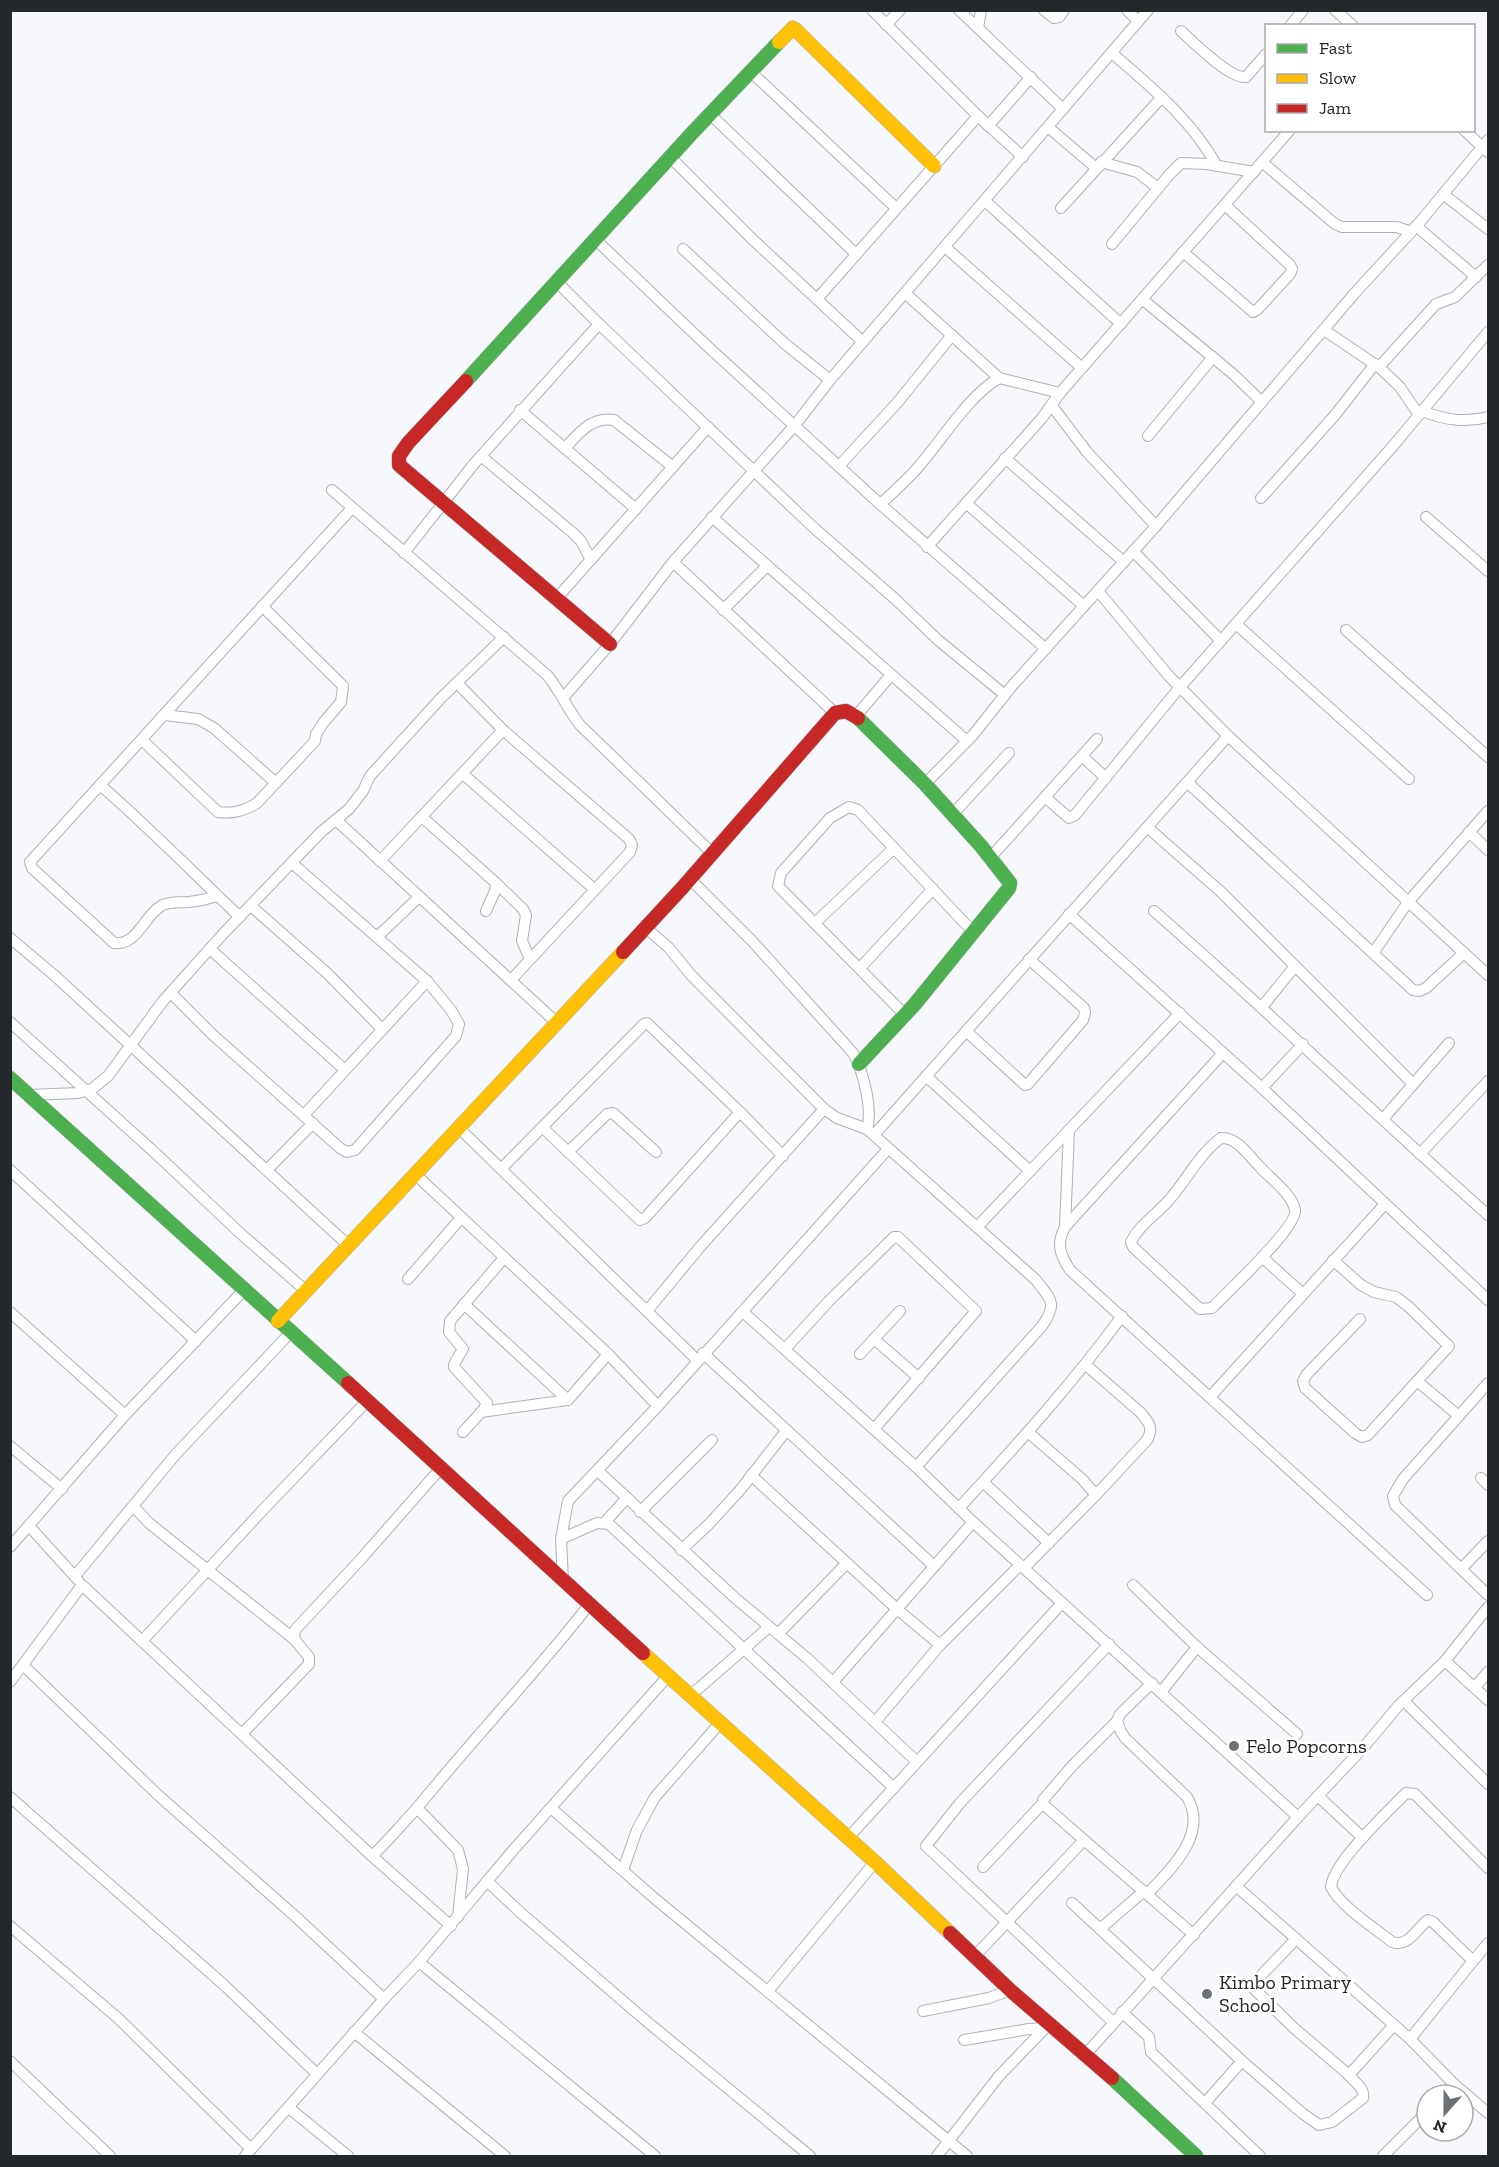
<svg xmlns="http://www.w3.org/2000/svg" width="1499" height="2167" font-family="'Zilla Slab',serif">
<rect width="100%" height="100%" fill="#f6f8fb"/>
<g fill="none" stroke-linecap="round" stroke-linejoin="round">
<defs>
<g id="street">
<polyline points="872,10 978,116 1023,157"/>
<polyline points="959,10 1063,109"/>
<polyline points="1044,10 1054,18 1059,17 1064,10"/>
<polyline points="1127,10 1138,21"/>
<polyline points="1335,10 1353,26"/>
<polyline points="886,25 900,10"/>
<polyline points="1290,26 1303,10"/>
<polyline points="978,28 981,10"/>
<path d="M1181 31C1194 43 1230 79 1246 77L1266 54"/>
<path d="M1112 53C1151 87 1191 119 1217 166"/>
<polyline points="750,71 896,208"/>
<polyline points="710,114 856,254"/>
<polyline points="988,126 1031,77"/>
<polyline points="1048,127 1096,168"/>
<polyline points="1464,130 1488,152"/>
<polyline points="670,157 750,237 863,342"/>
<polyline points="1101,162 1137,172 1158,188"/>
<polyline points="1262,162 1335,224 1342,227 1397,227 1411,232"/>
<polyline points="1443,194 1488,229"/>
<polyline points="985,201 1121,324"/>
<polyline points="1061,208 1162,97"/>
<polyline points="1416,226 1476,277"/>
<polyline points="595,239 705,344 880,504 1046,649"/>
<polyline points="1112,244 1169,175 1181,163 1207,164 1254,172"/>
<polyline points="945,247 1082,368"/>
<polyline points="683,249 784,343 830,380"/>
<polyline points="1183,252 1253,312 1258,309 1290,274 1292,269 1290,265 1225,205"/>
<polyline points="556,281 599,324 813,527 894,598 938,640 1005,695"/>
<polyline points="905,293 999,378"/>
<polyline points="817,299 978,116"/>
<polyline points="1142,299 1233,374 1262,402"/>
<polyline points="1324,330 1379,367 1400,387 1419,415"/>
<polyline points="1379,367 1436,304 1455,297 1488,265"/>
<polyline points="1052,406 1087,452 1156,526"/>
<polyline points="520,410 636,509"/>
<path d="M1422 411C1445 420 1465 423 1488 417"/>
<polyline points="1148,436 1213,357"/>
<path d="M565 448C579 433 592 416 614 420L673 467"/>
<polyline points="481,456 573,533 581,541 591,560"/>
<polyline points="1005,458 1124,562"/>
<polyline points="839,466 897,403 952,335"/>
<path d="M332 490 547 675C560 690 567 709 580 725L712 853"/>
<polyline points="1261,498 1335,415 1375,364"/>
<polyline points="966,503 1084,606"/>
<path d="M880 504C891 495 901 485 911 475 939 446 965 398 999 378L1060 393"/>
<polyline points="712,517 967,741"/>
<polyline points="1426,517 1488,571"/>
<polyline points="927,547 1042,418 1060,393 1290,130"/>
<polyline points="1133,551 1221,641"/>
<polyline points="404,553 473,465 599,324"/>
<polyline points="673,562 835,713"/>
<polyline points="1098,591 1168,675 1228,736 1488,975"/>
<polyline points="557,598 708,427"/>
<polyline points="723,610 767,566"/>
<polyline points="1236,624 1409,779"/>
<polyline points="1346,630 1488,757"/>
<polyline points="563,698 610,644 673,562 795,425 830,380 1148,10"/>
<polyline points="165,715 198,719 214,728 276,783"/>
<polyline points="856,716 891,675"/>
<polyline points="503,730 629,839 632,845 630,852 511,980"/>
<path d="M142 740 218 812C233 814 244 811 257 803L315 741 316 734 324 722 341 702 343 686 262 606"/>
<polyline points="1082,756 1106,778"/>
<polyline points="463,774 594,889"/>
<polyline points="1187,782 1413,990 1419,991 1426,988 1464,953"/>
<polyline points="925,784 973,735 1012,686 1156,526 1354,294 1420,222 1488,140"/>
<path d="M100 785C149 827 193 873 240 917"/>
<polyline points="1046,798 1069,818 1075,815 1180,687 1393,446 1488,332"/>
<polyline points="952,815 1009,753"/>
<polyline points="422,817 496,883 495,891 486,911"/>
<polyline points="336,820 556,1022"/>
<polyline points="1147,827 1220,891 1295,966 1262,1007"/>
<polyline points="1469,832 1488,850"/>
<polyline points="991,857 1097,739"/>
<polyline points="380,861 503,730 457,683"/>
<path d="M690 879 753 942 853 1053C863 1070 873 1110 867 1129"/>
<polyline points="496,883 523,909 526,915 522,941 530,959"/>
<path d="M217 896C208 899 199 901 189 902 180 903 169 901 161 906 144 916 137 946 114 943L32 868 30 862 352 508"/>
<polyline points="251,906 327,973 382,1029"/>
<path d="M1154 911C1267 1010 1375 1115 1488 1215"/>
<polyline points="1069,914 1262,1088 1488,1300"/>
<polyline points="815,923 894,848"/>
<path d="M645 927 669 948 691 975 824 1109 837 1118 867 1129 1036 1280C1051 1300 1058 1303 1042 1326L916 1467"/>
<polyline points="377,937 419,897"/>
<polyline points="10,938 54,975 348,1245"/>
<polyline points="210,949 345,1070"/>
<polyline points="1374,952 1408,902 1488,811"/>
<polyline points="1295,966 1413,1084"/>
<polyline points="860,968 933,889"/>
<polyline points="171,993 213,1035 340,1148 347,1152 355,1150 456,1036 459,1024 451,1010 427,981 292,863"/>
<polyline points="905,1015 778,886 781,873 830,818 849,807 858,810 974,933"/>
<polyline points="10,1022 153,1151 240,1233 305,1290"/>
<polyline points="966,1031 1025,1085 1028,1084 1083,1020 1085,1013 1084,1008 1029,959"/>
<path d="M1223 1053 1065 1227C1056 1244 1060 1255 1070 1270L1427 1595"/>
<polyline points="926,1076 1030,1171"/>
<polyline points="1262,1088 1303,1044"/>
<polyline points="29,1095 78,1093 92,1089 108,1076 163,1001 223,934 321,832 349,809 363,791 370,776 441,698 504,637"/>
<polyline points="304,1115 427,981"/>
<polyline points="1383,1119 1449,1043"/>
<polyline points="459,1128 697,1360"/>
<polyline points="543,1128 640,1220 645,1218 740,1112 783,1156"/>
<polyline points="874,1135 1228,736"/>
<path d="M1221 1138C1237 1137 1249 1156 1260 1167 1271 1179 1292 1194 1295 1210 1298 1227 1226 1293 1212 1308L1200 1309 1133 1247 1131 1242C1139 1225 1157 1214 1169 1200 1187 1180 1199 1154 1221 1138Z"/>
<polyline points="568,1152 607,1114 613,1113 656,1152"/>
<polyline points="1420,1154 1488,1081"/>
<polyline points="501,1169 644,1024 647,1023 740,1112"/>
<polyline points="10,1170 196,1341"/>
<polyline points="267,1170 313,1123"/>
<polyline points="416,1175 608,1354 658,1406"/>
<polyline points="977,1227 1180,1013"/>
<polyline points="1065,1227 1069,1131"/>
<polyline points="1262,1257 1303,1294"/>
<polyline points="1333,1260 1361,1285 1374,1292 1396,1297 1409,1307 1449,1346 1368,1435 1362,1437 1355,1433 1305,1388 1303,1381 1307,1374 1360,1319"/>
<polyline points="408,1279 461,1218"/>
<polyline points="464,1304 568,1400"/>
<polyline points="647,1311 700,1247 824,1109"/>
<polyline points="10,1312 125,1415"/>
<polyline points="743,1312 916,1467 973,1522 1298,1817"/>
<polyline points="874,1339 919,1378"/>
<polyline points="785,1349 829,1301 894,1237 898,1237 976,1311 874,1429"/>
<polyline points="703,1353 934,1566"/>
<polyline points="860,1354 900,1311"/>
<polyline points="1417,1381 1459,1416"/>
<polyline points="1488,1383 1403,1479 1393,1496 1395,1505 1488,1595"/>
<polyline points="1210,1397 1385,1204"/>
<polyline points="481,1412 568,1400 608,1354"/>
<polyline points="463,1432 484,1409 487,1403 454,1367 454,1364 463,1349 449,1332 450,1321 503,1259"/>
<polyline points="1029,1433 1082,1479 1096,1495"/>
<polyline points="10,1446 62,1489"/>
<polyline points="598,1471 734,1597 808,1659 917,1762"/>
<polyline points="751,1475 897,1609 833,1682"/>
<polyline points="1481,1478 1488,1485"/>
<polyline points="983,1482 1049,1543"/>
<polyline points="134,1507 149,1523 294,1639"/>
<path d="M959 1508C1016 1446 1072 1384 1122 1316"/>
<polyline points="640,1512 712,1440"/>
<polyline points="605,1522 626,1499"/>
<polyline points="29,1526 78,1580"/>
<polyline points="561,1539 597,1523 609,1524 894,1788"/>
<polyline points="10,1547 125,1415 244,1290"/>
<polyline points="681,1550 709,1524 741,1489 786,1431"/>
<path d="M1024 1568 1096 1495 1147 1440C1154 1428 1149 1423 1141 1413L1086 1365"/>
<polyline points="1462,1568 1488,1541"/>
<polyline points="75,1576 176,1454 291,1332"/>
<polyline points="563,1581 561,1539 568,1501 658,1406 888,1149"/>
<polyline points="1133,1585 1197,1647 1297,1734"/>
<polyline points="778,1634 847,1563"/>
<polyline points="143,1640 260,1513 367,1401"/>
<polyline points="1109,1644 960,1803 926,1846 1113,2022"/>
<polyline points="940,1645 1020,1565"/>
<polyline points="1445,1661 1488,1700"/>
<polyline points="24,1666 158,1795 296,1917 384,1999"/>
<polyline points="10,1682 82,1585 372,1856 451,1926"/>
<polyline points="1475,1687 1488,1672"/>
<polyline points="1161,1692 1197,1647"/>
<polyline points="690,1696 769,1627"/>
<polyline points="1404,1701 1488,1784"/>
<polyline points="875,1722 940,1645 897,1609 973,1522"/>
<polyline points="242,1734 309,1664 309,1657 294,1639 295,1630 361,1559 440,1469"/>
<polyline points="1318,1796 1363,1838"/>
<polyline points="10,1797 223,1984 317,2074"/>
<polyline points="417,1808 458,1850 463,1869 458,1917"/>
<polyline points="551,1808 653,1897 967,2156"/>
<polyline points="848,1838 1062,1603"/>
<polyline points="1084,1840 1194,1935"/>
<path d="M372 1856C388 1841 402 1824 417 1808 473 1739 534 1675 589 1605"/>
<polyline points="983,1867 1043,1803"/>
<path d="M1488 1868 1415 1794 1406 1793C1388 1812 1333 1862 1331 1887 1342 1908 1374 1927 1392 1942 1408 1948 1416 1929 1428 1920L1433 1922 1473 1961 1488 1943"/>
<polyline points="623,1870 637,1830 655,1797 720,1723"/>
<polyline points="487,1881 521,1913 645,2020 810,2156"/>
<polyline points="1236,1886 1410,2039 1454,2084 1488,2113"/>
<path d="M1147 1894C1171 1869 1209 1834 1187 1797L1125 1738 1121 1732 1117 1721 1120 1714 1152 1683"/>
<path d="M1072 1903 1242 2061 1302 2113 1319 2125 1332 2122 1363 2098C1365 2088 1355 2083 1349 2075L1394 2025"/>
<polyline points="10,1926 119,2019 251,2149"/>
<polyline points="1100,1929 1144,1891"/>
<polyline points="1296,1939 1251,1986 1294,2028 1349,2075"/>
<polyline points="975,1956 1084,1840 1044,1805 1043,1800 1073,1765 1117,1721"/>
<polyline points="419,1962 655,2156"/>
<polyline points="768,1991 875,1862"/>
<polyline points="923,2011 989,1998 1010,1990"/>
<polyline points="1122,2012 1149,2037 1151,2052 1260,2156"/>
<polyline points="354,2032 505,2156"/>
<polyline points="1410,2039 1473,1961"/>
<polyline points="964,2040 1029,2029 1045,2028"/>
<polyline points="1086,2054 1298,1817 1363,1748 1399,1705 1445,1661 1488,1607"/>
<polyline points="10,2061 110,2156"/>
<polyline points="1443,2095 1454,2084"/>
<polyline points="1205,2103 1242,2061"/>
<polyline points="289,2108 348,2156"/>
<polyline points="245,2156 384,1999 419,1962 515,1848 668,1676"/>
<polyline points="937,2156 999,2076 1049,2024"/>
<polyline points="1383,2156 1427,2112"/>
</g>
<g id="fast">
<polyline points="466,381 693,132 779,42"/>
<polyline points="858,718 925,784 981,846 1010,883 1009,888 915,1004 859,1064"/>
<polyline points="10,1078 348,1383"/>
<polyline points="1112,2078 1196,2156"/>
</g>
<g id="slow">
<polyline points="779,42 793,28 796,30 934,166"/>
<polyline points="278,1321 623,952"/>
<polyline points="643,1653 875,1862 950,1933"/>
</g>
<g id="jam">
<polyline points="466,381 408,443 399,456 399,465 610,644"/>
<polyline points="623,952 683,887 835,713 846,711 858,718"/>
<polyline points="348,1383 643,1653"/>
<polyline points="950,1933 1010,1990 1112,2078"/>
</g>
</defs>
<!-- street casing -->
<use href="#street" stroke="#b0b2b5" stroke-width="12"/>
<!-- fast casing -->
<use href="#fast" stroke="#b0b2b5" stroke-width="15"/>
<!-- slow casing -->
<use href="#slow" stroke="#b0b2b5" stroke-width="15"/>
<!-- jam casing -->
<use href="#jam" stroke="#b0b2b5" stroke-width="15"/>
<!-- street -->
<use href="#street" stroke="#fefefe" stroke-width="10"/>
<!-- fast -->
<use href="#fast" stroke="#4caf50" stroke-width="14"/>
<!-- slow -->
<use href="#slow" stroke="#ffc107" stroke-width="14"/>
<!-- jam -->
<use href="#jam" stroke="#c62828" stroke-width="14"/>
</g>
<!-- markers -->
<g fill="#6e7174" stroke="#fff" stroke-width="2">
<circle cx="1234" cy="1746" r="6"/>
<circle cx="1207" cy="1994" r="6"/>
</g>
<g text-anchor="middle" dominant-baseline="central" stroke-width="6" stroke-linejoin="round" paint-order="stroke">
<!-- poi labels -->
<g font-size="20" fill="#25282b" stroke="#fff" text-anchor="start">
<text x="1246" y="1746">Felo Popcorns</text>
<text x="1219" y="1982">Kimbo Primary<tspan x="1219" dy="23">School</tspan></text>
</g>
</g>
<!-- border -->
<rect width="1499" height="2167" fill="none" stroke="#25282b" stroke-width="24"/>
<!-- legend -->
<rect x="1265" y="24" width="210" height="108" fill="#ffffff" stroke="#a8a9aa" stroke-width="1.5"/>
<rect x="1277" y="44" width="30" height="9" fill="#4caf50" stroke="#a8a9aa" stroke-width="1.5"/>
<text x="1319" y="54" font-size="18" fill="#25282b">Fast</text>
<rect x="1277" y="74" width="30" height="9" fill="#ffc107" stroke="#a8a9aa" stroke-width="1.5"/>
<text x="1319" y="84" font-size="18" fill="#25282b">Slow</text>
<rect x="1277" y="104" width="30" height="9" fill="#c62828" stroke="#a8a9aa" stroke-width="1.5"/>
<text x="1319" y="114" font-size="18" fill="#25282b">Jam</text>
<!-- north arrow -->
<g transform="translate(1445 2113) rotate(201)"><circle r="28" fill="#ffffff" stroke="#a8a9aa" stroke-width="1.5"/>
<path d="M0-4.5L10 22L0 15L-10 22Z" fill="#6e7174"/>
<text y="-9" font-size="16" font-weight="bold" text-anchor="middle" fill="#25282b">N</text>
</g>
</svg>
